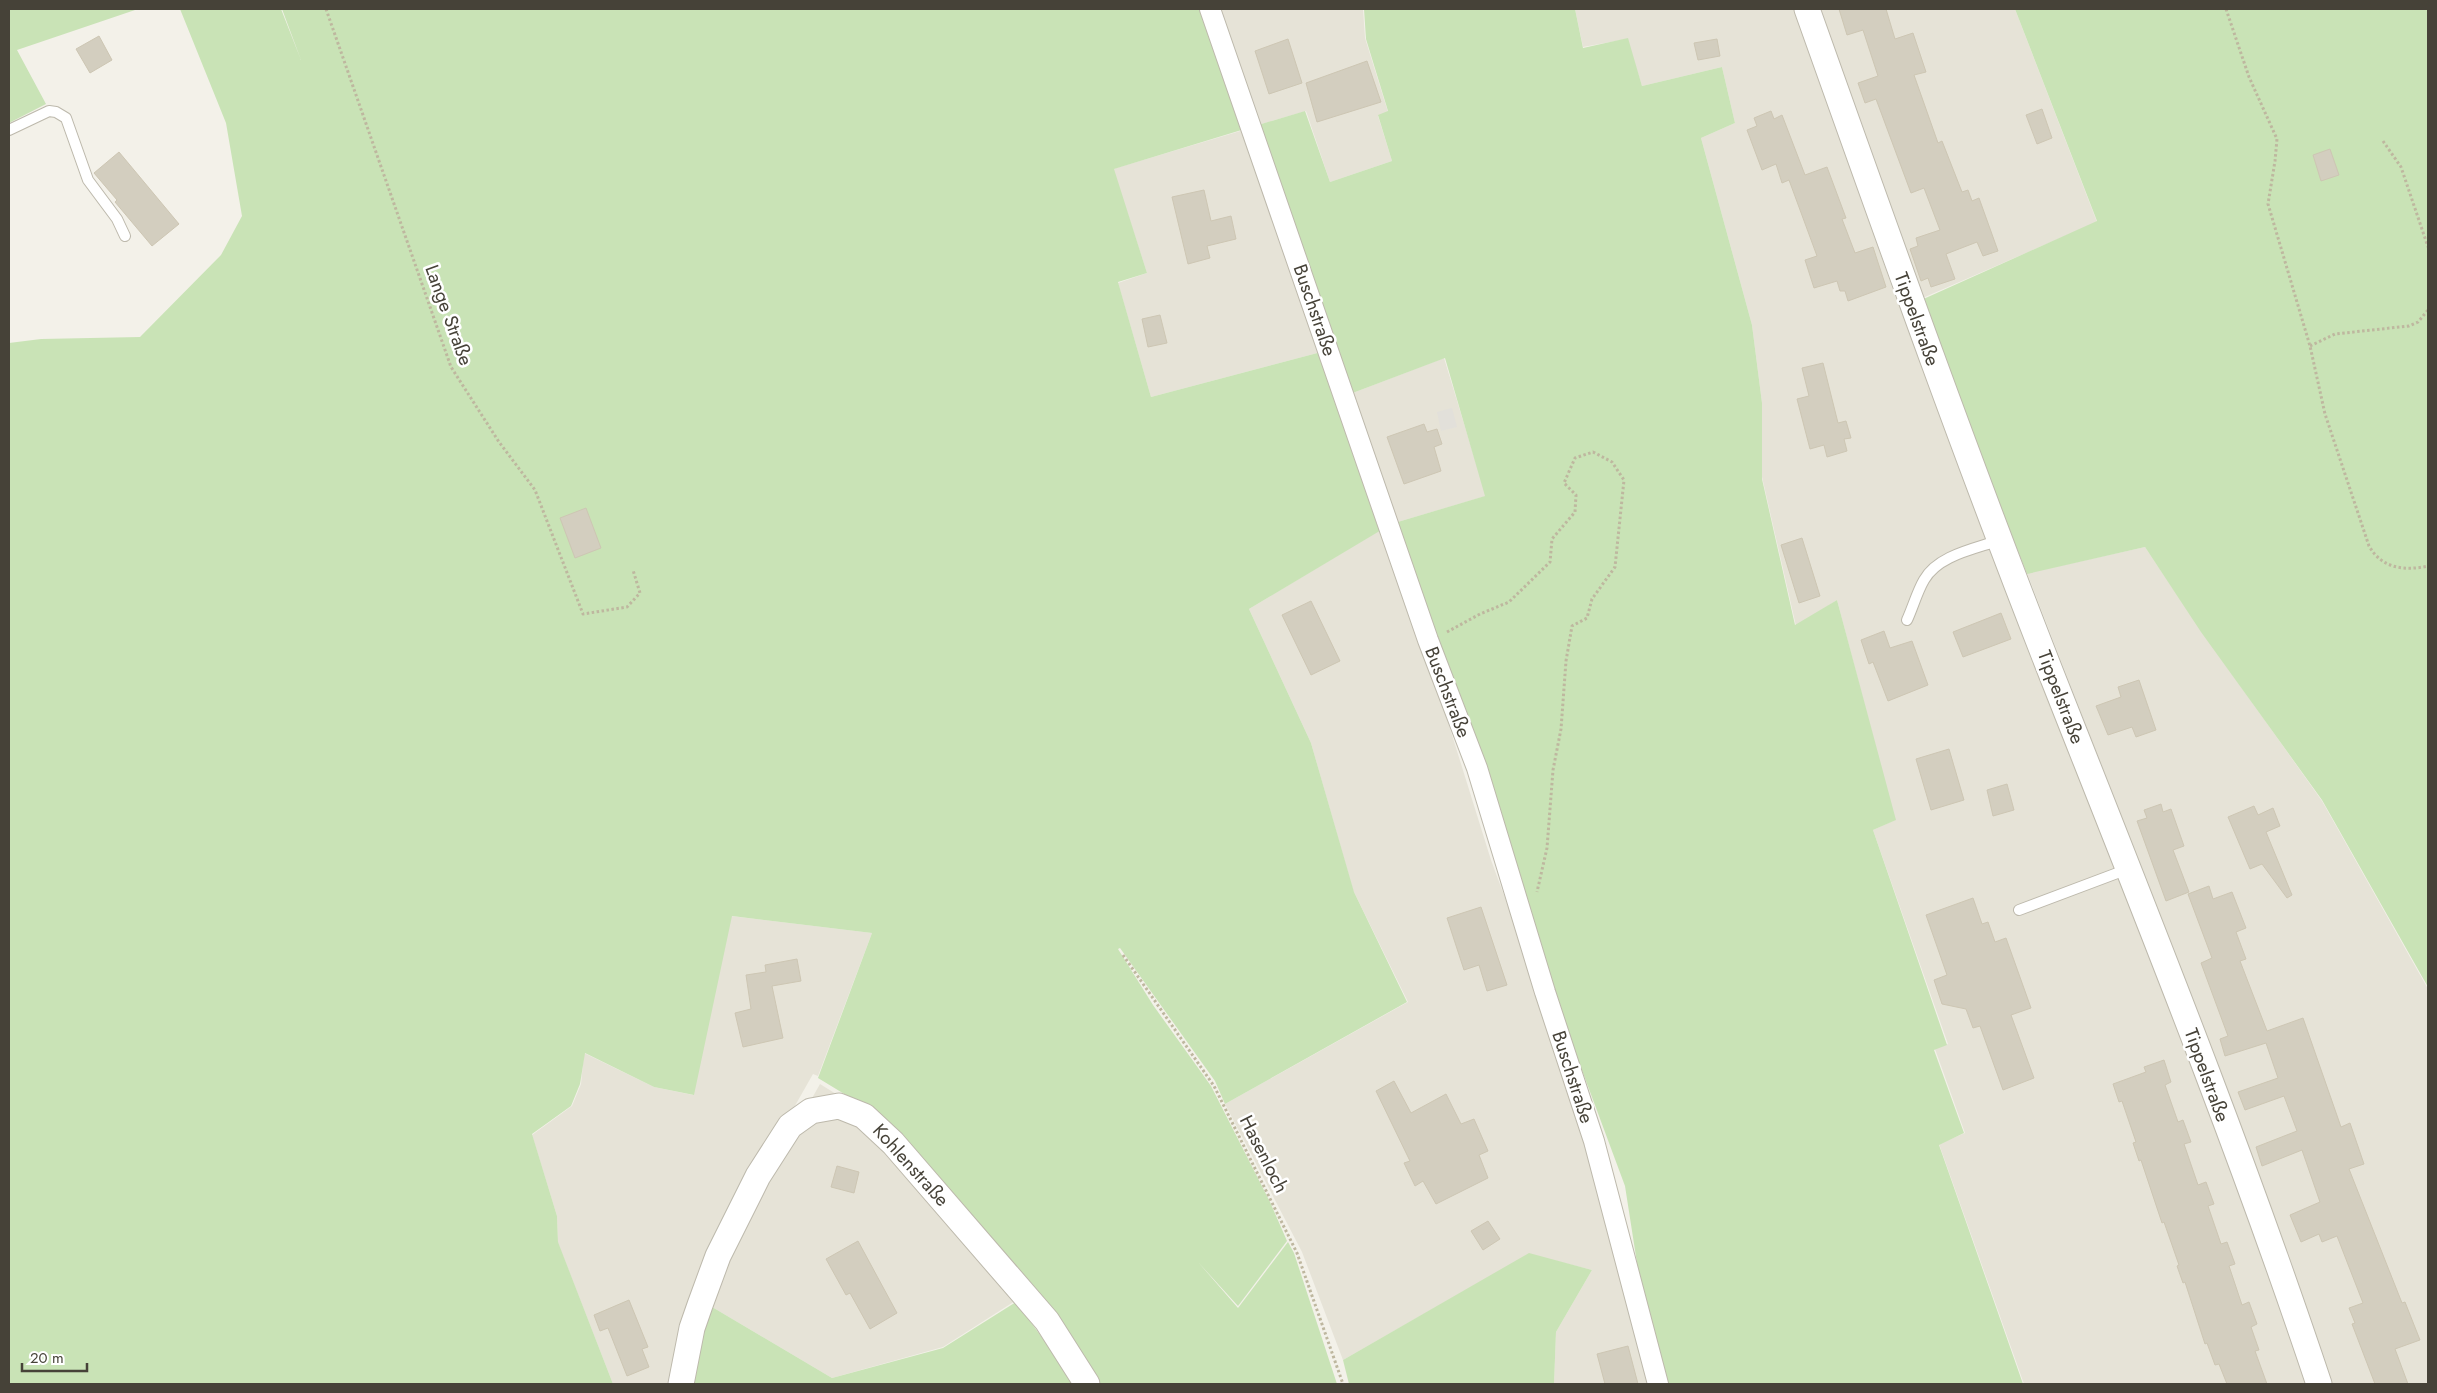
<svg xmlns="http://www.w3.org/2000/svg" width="2437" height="1393" font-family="Jost,sans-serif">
<rect width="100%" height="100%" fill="#f3f1e9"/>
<!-- residential -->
<g fill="#e6e3d7">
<polygon points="1219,9 1363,9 1365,38 1388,112 1378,116 1392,161 1330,182 1306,111 1258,125"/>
<polygon points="1575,9 1796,9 1895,296 1961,436 2220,1136 2309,1384 2024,1384 1939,1144 1965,1133 1935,1049 1948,1044 1873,830 1895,820 1837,600 1796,626 1762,477 1762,403 1752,325 1701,138 1735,123 1722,67 1642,86 1627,39 1583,47"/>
<polygon points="1821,9 2015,9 2097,222 1918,300"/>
<polygon points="1247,129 1325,351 1151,397 1118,283 1147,273 1113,169"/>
<polygon points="1444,358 1486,496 1391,524 1350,394"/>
<polygon points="1382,529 1423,642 1491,860 1558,1042 1652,1384 1554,1384 1556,1332 1592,1270 1529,1254 1343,1360 1302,1252 1225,1104 1408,1002 1353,890 1311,743 1249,609"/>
<polygon points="2145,547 2202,632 2322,801 2428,989 2428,1384 2328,1384 2137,857 2027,573"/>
<polygon points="731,916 872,933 818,1076 813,1074 714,1248 675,1384 613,1384 558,1243 557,1216 532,1135 572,1106 581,1084 584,1053 654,1087 693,1095"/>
<polygon points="820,1084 865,1112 1015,1301 943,1347 832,1378 707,1304 754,1201"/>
</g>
<!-- industrial -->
<polygon fill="#e2e0da" points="1452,408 1457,427 1441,431 1437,412"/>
<!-- green -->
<g fill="#c9e3b6">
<polygon points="9,9 138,9 17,50 46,104 9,123"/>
<polygon points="180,9 281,9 301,60 282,9 1203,9 1248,128 1114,169 1147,273 1118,282 1151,397 1325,351 1383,529 1249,609 1311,743 1354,892 1407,1002 1225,1104 1215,1081 1120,948 1118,949 1153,1005 1211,1086 1270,1202 1287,1241 1238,1306 1198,1262 1238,1308 1288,1242 1294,1253 1337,1384 1089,1384 869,1109 818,1078 872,933 732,916 694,1095 654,1087 585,1053 580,1084 571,1106 532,1134 557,1216 558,1242 613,1384 9,1384 9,343 41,339 140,337 221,255 242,216 226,123"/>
<polygon points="1364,9 1575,9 1583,48 1628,38 1642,86 1722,67 1735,123 1701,138 1752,325 1762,403 1762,479 1795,625 1837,600 1896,820 1873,830 1947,1045 1934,1050 1964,1133 1939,1145 2023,1384 1662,1384 1642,1295 1625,1186 1550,984 1391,524 1485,496 1445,358 1350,394 1258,125 1305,111 1330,182 1392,161 1378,115 1388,111 1366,39"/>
<polygon points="2015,9 2428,9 2428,987 2322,800 2201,632 2145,547 2027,574 1919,301 2097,221"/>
<polygon points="1529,1253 1592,1270 1556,1332 1554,1384 1349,1384 1343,1360"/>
<polygon points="1016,1302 1076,1384 691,1384 707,1304 832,1378 943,1348"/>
</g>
<!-- building -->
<g fill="#d3cebf" stroke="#cdc6b3">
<polygon points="1839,9 1886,9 1895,39 1913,33 1926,72 1914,75 1938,143 1942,141 1962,192 1968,190 1972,201 1979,198 1998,251 1983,256 1977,242 1946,254 1955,279 1931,287 1928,278 1921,281 1910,249 1918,246 1916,238 1940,230 1924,188 1911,193 1876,99 1865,103 1858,83 1878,76 1863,30 1847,35"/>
<polygon points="99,36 112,60 90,73 76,49"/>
<polygon points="1288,39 1302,83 1269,94 1255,51"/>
<polygon points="1717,39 1720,56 1698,60 1694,43"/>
<polygon points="1367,61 1381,102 1317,122 1306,83"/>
<polygon points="2042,109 2052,138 2037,144 2026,115"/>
<polygon points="1771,111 1774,119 1782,115 1805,175 1827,167 1846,218 1842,219 1855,253 1873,247 1886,287 1848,301 1845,291 1840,291 1837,281 1814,288 1805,260 1817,256 1789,180 1782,183 1776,164 1762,170 1747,130 1757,126 1754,118"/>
<polygon points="2330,149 2339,175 2321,181 2313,155"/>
<polygon points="119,152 179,224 152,246 115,202 117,200 94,173"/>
<polygon points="1204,190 1211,221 1231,216 1236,239 1207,246 1210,258 1188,264 1172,197"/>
<polygon points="1160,315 1167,343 1148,347 1142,319"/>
<polygon points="1823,363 1838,423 1846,421 1851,438 1844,439 1847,451 1827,457 1824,445 1810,449 1797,399 1809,396 1802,368"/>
<polygon points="1424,424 1427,432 1437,429 1442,444 1434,447 1441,471 1404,484 1387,437"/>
<polygon points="586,508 601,548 575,558 560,518"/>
<polygon points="1802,538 1820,596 1799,603 1781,545"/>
<polygon points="1311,601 1340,661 1311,675 1282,615"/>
<polygon points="2001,613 2011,639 1963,657 1953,632"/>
<polygon points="1884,631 1890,648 1912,641 1928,685 1888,701 1873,662 1869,664 1861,640"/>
<polygon points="2139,680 2156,730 2136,737 2132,727 2108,735 2096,706 2121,697 2118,687"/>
<polygon points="1949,749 1964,800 1931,810 1916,759"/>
<polygon points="2007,784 2014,810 1993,816 1987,790"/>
<polygon points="2161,804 2163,812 2171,809 2184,846 2173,850 2189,892 2166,901 2137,821 2147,818 2144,810"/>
<polygon points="2254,806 2258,815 2273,808 2280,826 2266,832 2292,895 2287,898 2262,864 2250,869 2228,817"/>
<polygon points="2209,886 2213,899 2232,892 2246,928 2236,932 2246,959 2240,961 2267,1031 2303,1018 2341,1127 2350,1123 2364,1164 2349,1169 2402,1303 2405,1302 2420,1340 2395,1349 2408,1384 2375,1384 2352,1324 2355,1323 2349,1308 2363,1303 2337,1236 2322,1242 2319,1234 2301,1242 2290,1215 2320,1202 2302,1150 2262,1166 2256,1147 2297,1131 2284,1096 2245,1110 2238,1092 2278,1078 2266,1043 2225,1056 2220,1039 2228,1036 2201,963 2212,958 2188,894"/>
<polygon points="1973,898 1982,924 1988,922 1995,942 2006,938 2031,1008 2011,1015 2034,1078 2003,1090 1980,1026 1973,1028 1966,1009 1942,1004 1934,980 1947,975 1926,915"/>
<polygon points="1481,907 1507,985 1487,991 1479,965 1464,970 1447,918"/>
<polygon points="797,959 801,981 772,986 783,1038 743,1047 735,1013 751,1009 746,975 766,972 765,965"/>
<polygon points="2164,1060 2171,1082 2165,1085 2178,1122 2183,1120 2191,1142 2184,1144 2198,1185 2206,1182 2214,1204 2208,1206 2221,1244 2227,1242 2235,1264 2229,1266 2242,1305 2249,1302 2257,1324 2251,1327 2259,1350 2255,1351 2267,1384 2227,1384 2219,1364 2215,1365 2207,1343 2205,1344 2185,1282 2183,1283 2177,1266 2179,1265 2164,1222 2162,1223 2141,1160 2139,1161 2133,1143 2136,1142 2122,1101 2119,1102 2113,1084 2146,1072 2144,1067"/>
<polygon points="1394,1081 1411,1113 1446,1094 1461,1124 1474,1119 1488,1151 1479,1155 1488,1178 1436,1204 1423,1181 1415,1186 1404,1163 1410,1161 1376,1091"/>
<polygon points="837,1166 859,1172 854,1193 831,1187"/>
<polygon points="1488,1221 1500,1239 1483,1250 1471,1231"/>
<polygon points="858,1241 897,1313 870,1329 850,1293 846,1295 826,1259"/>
<polygon points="629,1300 648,1347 642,1349 649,1367 627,1376 608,1328 600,1331 594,1315"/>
<polygon points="1628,1346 1638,1384 1605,1384 1597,1354"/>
</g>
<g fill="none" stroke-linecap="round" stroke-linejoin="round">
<defs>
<g id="service">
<polyline points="9,130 49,111 56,112 66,118 88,180 117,219 125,236"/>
<path d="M1907 620C1913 607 1917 592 1924 580 1938 555 1975 549 2000 540"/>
<polyline points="2019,910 2128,869"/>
</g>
<polyline id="minor" points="1210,9 1428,640 1477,768 1545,992 1594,1141 1658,1384"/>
<g id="tertiary">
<path d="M1807 9C1886 231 1965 454 2051 673 2144 909 2239 1144 2319 1384"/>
<polyline points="681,1384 692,1328 700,1305 718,1256 758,1176 790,1126 811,1111 839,1106 864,1116 893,1143 1047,1321 1087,1384"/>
</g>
</defs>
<!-- service casing -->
<use href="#service" stroke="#bdb9ac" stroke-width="12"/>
<!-- minor casing -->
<use href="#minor" stroke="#bdb9ac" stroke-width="22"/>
<!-- tertiary casing -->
<use href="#tertiary" stroke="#bdb9ac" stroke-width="27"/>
<!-- path -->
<g stroke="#beb79f" stroke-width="3" stroke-dasharray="2.5 2.5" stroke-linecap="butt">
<polyline points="326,9 451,367 499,442 535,490 583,614 627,607 640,593 633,570"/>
<path d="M2226 9 2249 77 2277 139 2275 161 2268 204 2310 346 2325 414 2369 546C2382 569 2405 571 2428 566"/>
<polyline points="2383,141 2401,167 2428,247"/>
<polyline points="2310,346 2335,334 2409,326 2418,322 2428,310"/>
<polyline points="1447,632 1480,614 1509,602 1550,562 1552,539 1575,512 1576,495 1564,483 1575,458 1593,452 1612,462 1624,480 1615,567 1592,599 1587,618 1572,626 1566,661 1561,729 1553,770 1547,848 1537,892"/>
<polyline points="1123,955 1214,1086 1297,1253 1343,1384"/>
</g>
<!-- service -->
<use href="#service" stroke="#fff" stroke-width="10"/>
<!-- minor -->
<use href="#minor" stroke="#fff" stroke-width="20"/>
<!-- tertiary -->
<use href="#tertiary" stroke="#fff" stroke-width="25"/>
</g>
<g text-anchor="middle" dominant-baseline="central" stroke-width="5" stroke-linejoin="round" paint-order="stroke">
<!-- street labels -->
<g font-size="19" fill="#464238" stroke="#fff">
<text transform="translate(1315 310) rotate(71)">Buschstraße</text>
<text transform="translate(449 315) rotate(70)">Lange Straße</text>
<text transform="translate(1917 319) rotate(70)">Tippelstraße</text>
<text transform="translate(1448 692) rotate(69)">Buschstraße</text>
<text transform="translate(2061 697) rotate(69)">Tippelstraße</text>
<text transform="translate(2207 1075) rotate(70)">Tippelstraße</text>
<text transform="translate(1573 1077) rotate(72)">Buschstraße</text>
<text transform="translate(1264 1154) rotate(63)">Hasenloch</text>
<text transform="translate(911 1165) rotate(48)">Kohlenstraße</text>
</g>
</g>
<!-- border -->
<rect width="2437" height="1393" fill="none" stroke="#464238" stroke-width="20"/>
<!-- scale -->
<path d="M22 1363v8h65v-8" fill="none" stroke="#464238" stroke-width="2.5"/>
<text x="30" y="1363" font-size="15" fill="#464238" stroke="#ffffff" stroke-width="4" paint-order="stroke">20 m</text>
</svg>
